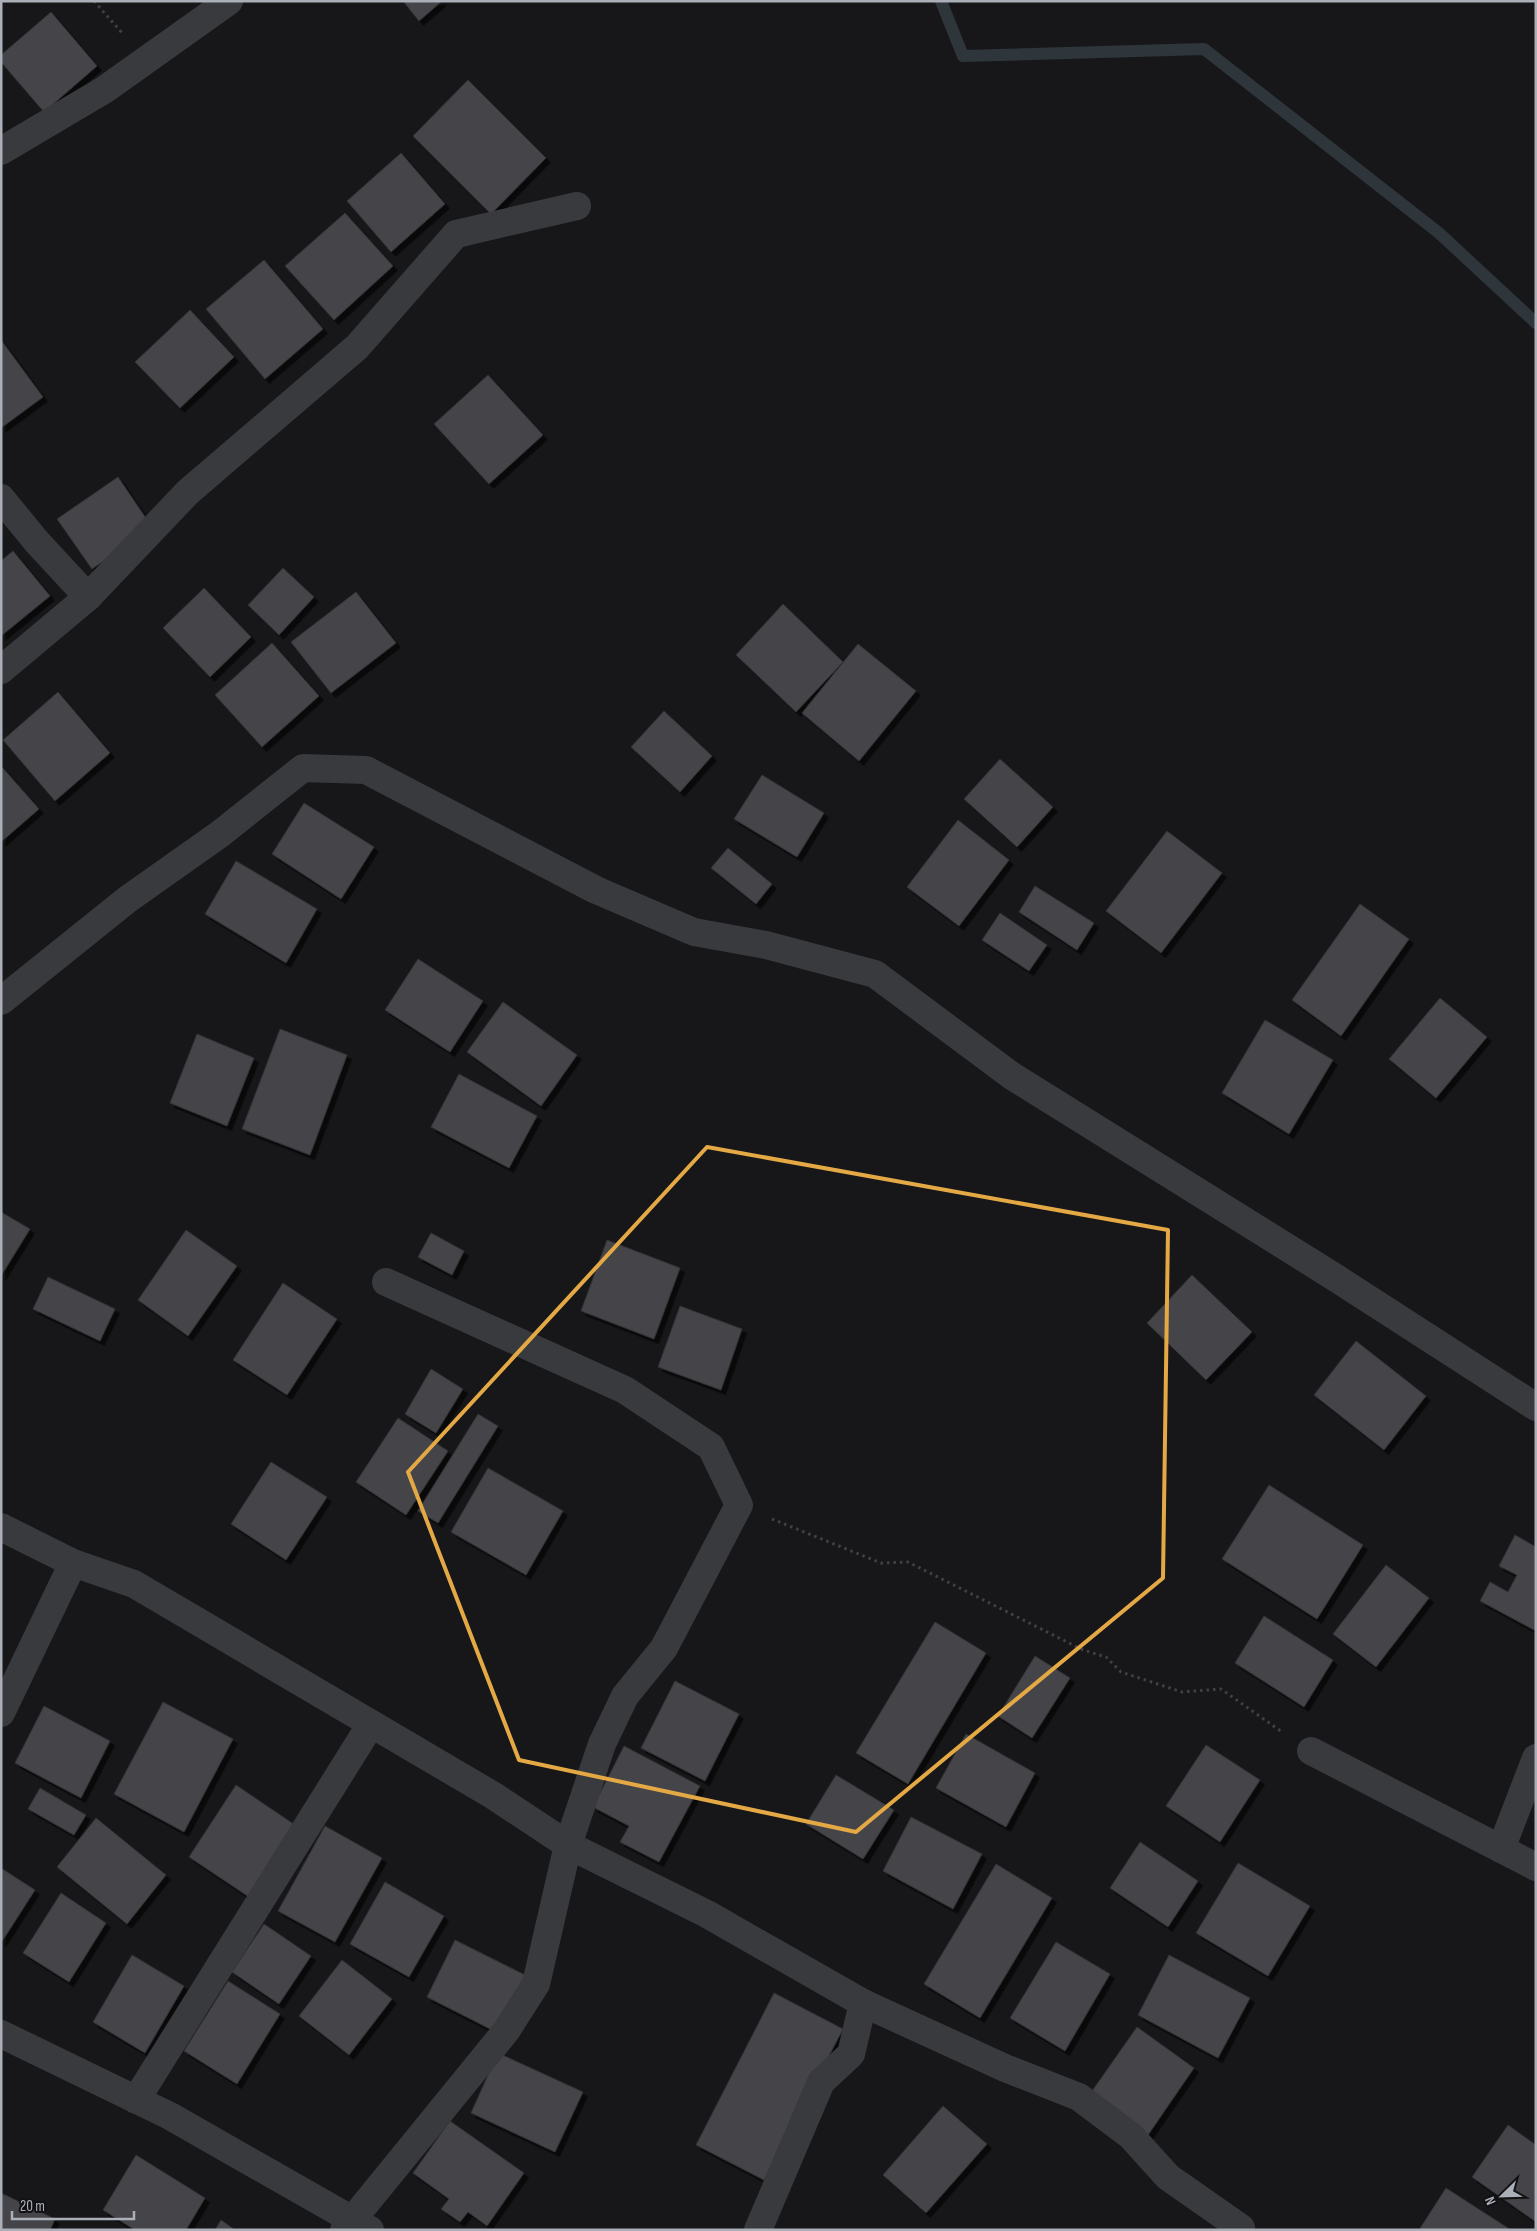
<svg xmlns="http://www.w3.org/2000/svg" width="1537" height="2231" font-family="'Sofia Sans Condensed',sans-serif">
<defs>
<filter id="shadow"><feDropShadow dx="4.5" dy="4.5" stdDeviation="0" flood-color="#0009"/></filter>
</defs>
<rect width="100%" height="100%" fill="#171719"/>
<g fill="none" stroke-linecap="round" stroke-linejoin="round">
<!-- stream -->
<polyline stroke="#2e363c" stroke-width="12" points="941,1 963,56 1204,49 1439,233 1536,323"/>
</g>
<!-- building -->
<g fill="#444549" stroke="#313235" filter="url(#shadow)">
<polygon points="403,1 442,1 419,21"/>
<polygon points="51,12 97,66 44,112 1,62 1,55"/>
<polygon points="468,80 546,158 491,214 413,136"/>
<polygon points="401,153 445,204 391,252 347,201"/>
<polygon points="345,213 393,266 334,320 285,266"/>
<polygon points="264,260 323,329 265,379 206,309"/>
<polygon points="190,310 234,357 180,408 135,362"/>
<polygon points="1,340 43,397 1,428"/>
<polygon points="488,375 543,435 489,484 434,424"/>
<polygon points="118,477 152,527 92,569 57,519"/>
<polygon points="13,551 50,596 1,636 1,561"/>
<polygon points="283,568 314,597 279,635 248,605"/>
<polygon points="204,588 251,637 210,677 163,628"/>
<polygon points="356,592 396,643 331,693 291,642"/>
<polygon points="783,604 843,662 796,712 736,655"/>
<polygon points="272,643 319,696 262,747 215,695"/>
<polygon points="858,644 916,691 859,761 802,713"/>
<polygon points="58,692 110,753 55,801 3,740"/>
<polygon points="664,711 712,756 680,792 631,747"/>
<polygon points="1000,759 1053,807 1017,847 964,799"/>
<polygon points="1,766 39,809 1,842"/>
<polygon points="762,775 824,813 797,857 734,819"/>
<polygon points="304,803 374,847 341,899 272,854"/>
<polygon points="958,820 1009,860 959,926 907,887"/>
<polygon points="1167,831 1222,873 1161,953 1106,911"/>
<polygon points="728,848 772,884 756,904 711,868"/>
<polygon points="236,861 317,909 286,963 205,914"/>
<polygon points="1035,886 1094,923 1077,950 1019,912"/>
<polygon points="1360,904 1409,939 1341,1036 1292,1000"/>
<polygon points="1000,913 1047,945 1029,971 982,940"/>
<polygon points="418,959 483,1001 450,1052 385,1010"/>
<polygon points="1440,998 1487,1037 1436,1098 1389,1059"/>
<polygon points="503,1002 577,1055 541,1106 467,1052"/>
<polygon points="1265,1020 1333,1060 1289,1134 1222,1093"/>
<polygon points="280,1029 347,1055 310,1155 242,1129"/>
<polygon points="197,1034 254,1058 227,1126 170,1103"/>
<polygon points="459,1074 537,1116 509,1168 431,1127"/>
<polygon points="1,1212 30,1229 1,1276"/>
<polygon points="186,1230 237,1266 188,1336 138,1300"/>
<polygon points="431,1233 464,1251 452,1275 418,1257"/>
<polygon points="607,1240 680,1268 654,1339 581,1311"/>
<polygon points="1192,1275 1252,1332 1206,1380 1147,1323"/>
<polygon points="48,1277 115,1309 100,1341 33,1309"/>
<polygon points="283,1283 337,1319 287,1395 233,1360"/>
<polygon points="680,1306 742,1329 721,1390 658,1367"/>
<polygon points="1356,1341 1426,1396 1384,1450 1314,1395"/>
<polygon points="431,1369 463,1389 436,1433 405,1414"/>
<polygon points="478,1414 498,1426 438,1523 418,1511"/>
<polygon points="398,1418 448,1451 406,1515 356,1482"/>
<polygon points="271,1462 327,1497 286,1560 231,1524"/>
<polygon points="488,1468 563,1511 526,1575 451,1532"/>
<polygon points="1269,1485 1363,1545 1317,1619 1222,1559"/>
<polygon points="1515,1535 1536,1547 1536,1631 1480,1601 1490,1582 1508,1592 1517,1575 1499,1566"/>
<polygon points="1386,1565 1429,1598 1376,1667 1333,1634"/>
<polygon points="1264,1616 1333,1660 1304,1707 1235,1663"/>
<polygon points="935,1622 986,1653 908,1784 856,1753"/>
<polygon points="1035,1656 1070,1678 1032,1738 998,1716"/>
<polygon points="675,1681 739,1714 705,1781 641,1748"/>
<polygon points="163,1702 233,1739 184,1832 114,1794"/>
<polygon points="44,1706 110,1741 81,1798 15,1763"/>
<polygon points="966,1734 1035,1773 1006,1827 936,1788"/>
<polygon points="1206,1745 1260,1780 1220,1842 1166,1806"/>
<polygon points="624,1746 700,1786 659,1862 620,1842 629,1826 593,1807"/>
<polygon points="836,1775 894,1810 863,1859 806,1824"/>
<polygon points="236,1785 295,1825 249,1897 189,1857"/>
<polygon points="40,1788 86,1815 74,1835 28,1809"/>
<polygon points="911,1817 982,1854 953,1909 883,1871"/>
<polygon points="96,1818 166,1875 127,1924 57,1867"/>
<polygon points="325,1826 382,1858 335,1942 278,1911"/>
<polygon points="1140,1842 1198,1881 1168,1927 1110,1888"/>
<polygon points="1238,1863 1310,1906 1268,1976 1196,1933"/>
<polygon points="996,1864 1052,1898 980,2018 924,1984"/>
<polygon points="1,1868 35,1890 1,1943"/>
<polygon points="385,1882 444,1916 409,1977 350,1944"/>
<polygon points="61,1893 106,1923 69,1982 23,1953"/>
<polygon points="264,1924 311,1956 279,2004 232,1972"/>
<polygon points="455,1940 529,1977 500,2034 427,1997"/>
<polygon points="1056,1942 1110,1974 1065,2051 1010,2018"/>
<polygon points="132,1955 184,1986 145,2053 93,2022"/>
<polygon points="1169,1955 1250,1998 1218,2058 1138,2015"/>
<polygon points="342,1960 392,1999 349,2055 299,2016"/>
<polygon points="228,1981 280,2014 237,2084 184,2051"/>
<polygon points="774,1993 843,2029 764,2180 696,2145"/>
<polygon points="1137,2027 1194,2068 1148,2135 1090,2094"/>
<polygon points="498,2053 583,2092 555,2152 471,2113"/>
<polygon points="943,2106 987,2144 926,2213 883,2175"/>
<polygon points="450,2121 524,2173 487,2226 468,2212 460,2222 441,2209 449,2199 413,2173"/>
<polygon points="1508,2125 1536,2145 1536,2222 1472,2177"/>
<polygon points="136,2155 205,2198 186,2230 135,2230 103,2210"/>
<polygon points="1446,2188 1511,2230 1419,2230"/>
<polygon points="1,2193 55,2219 50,2230 1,2230"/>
<polygon points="221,2220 235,2230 215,2230"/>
</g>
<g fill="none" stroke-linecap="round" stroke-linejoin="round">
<!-- path -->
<g stroke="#3f4145" stroke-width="3" stroke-dasharray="2.5 4" stroke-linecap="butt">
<polyline points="94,1 123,34"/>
<polyline points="772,1519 881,1563 908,1562 1083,1650 1106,1657 1121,1672 1182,1692 1221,1689 1282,1732"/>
</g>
<!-- street -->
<g stroke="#393a3e" stroke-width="28">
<polyline points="1,151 104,90 229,1"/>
<polyline points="1,498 37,542 88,597 1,670"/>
<polyline points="88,597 188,492 357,347 456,234 577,206"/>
<polyline points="1,1001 128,899 220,834 303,768 366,770 596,890 694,932 766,945 875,974 1012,1076 1336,1278 1536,1407"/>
<polyline points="1,1527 73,1563 134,1584 494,1796 568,1845 707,1914 863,2003"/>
<polyline points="1,1713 73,1563"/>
<polyline points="1311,1751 1536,1867"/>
<polyline points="1501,1849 1536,1758"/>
<polyline points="1,2034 170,2116 370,2230"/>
<polyline points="136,2100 371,1724"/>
<polyline points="344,2230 506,2031 536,1984 568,1845 602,1744 625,1696 664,1648 739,1505 711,1447 625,1390 386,1282"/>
<polyline points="758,2230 821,2082 851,2054 863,2003 1005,2068 1079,2097 1131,2136 1168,2177 1241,2228 1240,2230"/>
</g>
</g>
<!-- marked area -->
<path fill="none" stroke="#e4a945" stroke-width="4" stroke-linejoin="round" d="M707 1147 1168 1230 1163 1578 856 1832 519 1760 408 1472Z"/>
<!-- border -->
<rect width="1537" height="2231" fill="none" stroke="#aaafb8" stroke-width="5"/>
<!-- north arrow -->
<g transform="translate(1502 2196) rotate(247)" stroke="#121214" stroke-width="4" paint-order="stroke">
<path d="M0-4L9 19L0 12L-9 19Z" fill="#aaafb8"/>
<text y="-8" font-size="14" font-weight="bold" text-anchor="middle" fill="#aaafb8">N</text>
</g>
<!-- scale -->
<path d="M12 2211v8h122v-8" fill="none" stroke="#aaafb8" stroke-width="2.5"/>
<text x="20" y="2211" font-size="15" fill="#aaafb8" stroke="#121214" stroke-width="4" paint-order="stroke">20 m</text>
</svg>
